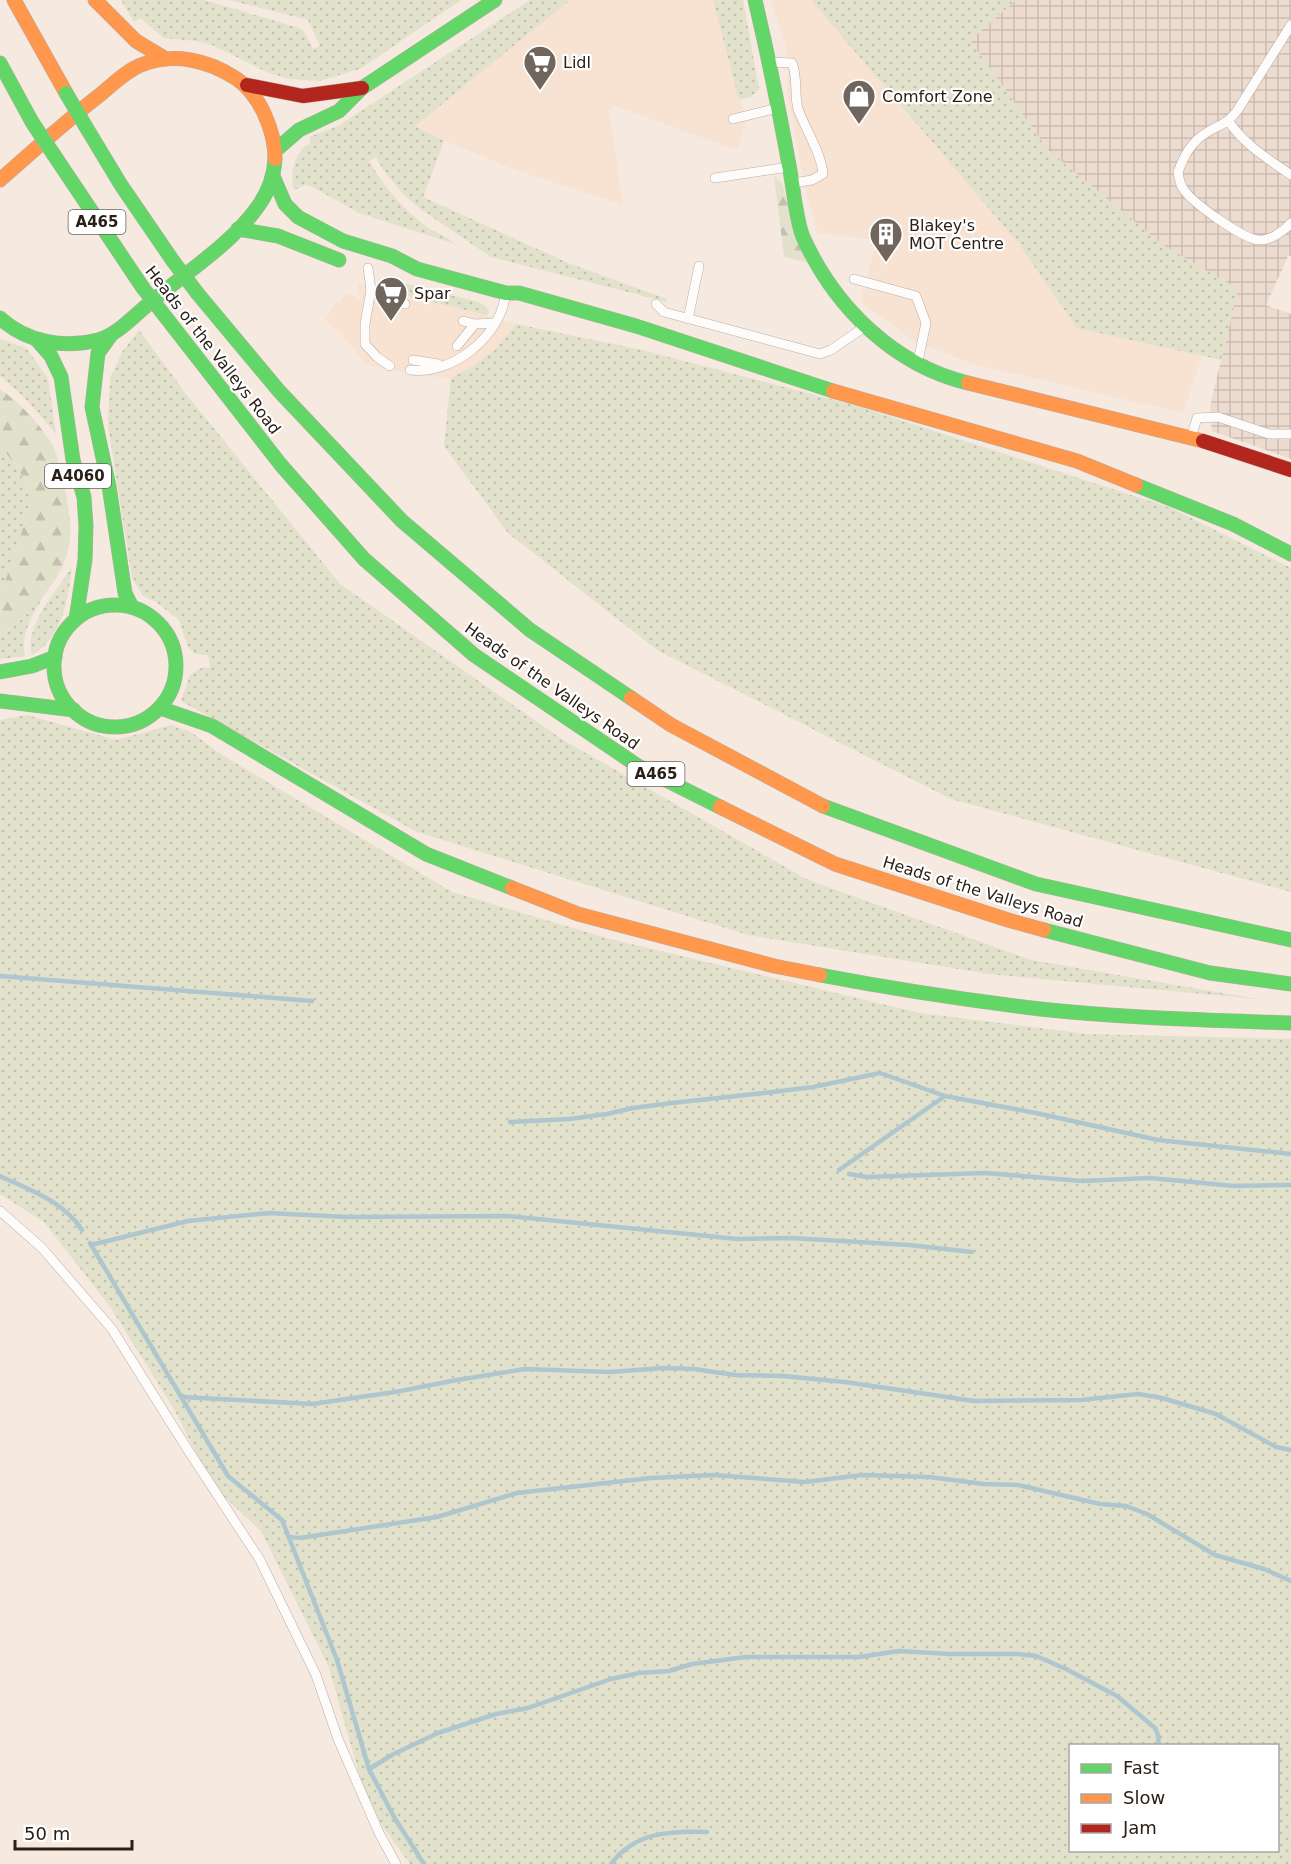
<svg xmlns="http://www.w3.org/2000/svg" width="1291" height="1864" font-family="'DejaVu Sans',sans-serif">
<defs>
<pattern id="industrial-grid" width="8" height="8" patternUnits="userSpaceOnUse" patternTransform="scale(1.5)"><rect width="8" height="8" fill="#ecdbcf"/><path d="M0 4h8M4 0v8" fill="none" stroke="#cbbcb1"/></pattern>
<pattern id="grass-dots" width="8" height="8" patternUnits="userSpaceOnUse" patternTransform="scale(1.5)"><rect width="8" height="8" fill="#e1e1cc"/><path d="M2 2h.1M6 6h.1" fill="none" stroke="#c1c1ae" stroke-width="1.8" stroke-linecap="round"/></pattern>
<pattern id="forest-firs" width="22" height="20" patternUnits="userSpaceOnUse" patternTransform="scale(1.5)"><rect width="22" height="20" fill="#e1e1cc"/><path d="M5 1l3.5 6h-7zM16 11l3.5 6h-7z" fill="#c1c1ae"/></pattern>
</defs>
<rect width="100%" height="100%" fill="#f6e9df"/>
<!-- built -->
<g fill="#f8e2d2">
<polygon points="570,0 713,0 746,122 737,150 615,106 609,111 623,205 518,171 429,134 415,126"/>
<polygon points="771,0 811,0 1019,244 1077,328 1202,356 1183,413 977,365 916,342 867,307 861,300 877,240 818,233 807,198 788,99 787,50"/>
<polygon points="358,284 487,315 516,324 495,350 474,366 451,378 415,375 366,365 338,330 325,320 337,301 340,302 346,292 360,300"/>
</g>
<!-- industrial -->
<polygon fill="url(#industrial-grid)" points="1016,0 1291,0 1291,256 1288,256 1266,305 1291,314 1291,459 1212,431 1210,407 1238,289 1164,246 1048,150 970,40"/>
<!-- grass -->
<g fill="url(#grass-dots)" fill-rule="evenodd">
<polygon points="121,0 204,0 299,28 305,33 313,49 320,46 308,20 229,0 461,0 360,69 319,81 290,79 269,73 212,45 196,41 164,38 140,18 134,22"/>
<path d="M530 0H570L415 126 444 141 423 197 568 263 667 299V302L491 257 419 208 400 191 384 171 376 157 369 161C384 187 403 209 427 227 436 233 448 237 455 244L359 213 311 186 305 185 294 190C290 179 293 162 300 152 302 148 308 145 311 142L309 137 338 126Z"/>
<polygon points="713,0 743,0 759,89 751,97 739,100"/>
<polygon points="811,0 1016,0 970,40 1048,150 1164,246 1238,289 1221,360 1077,328 1019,244"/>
<polygon points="391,280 478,302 486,306 489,312 487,315 383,290 381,286"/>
<polygon points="516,324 642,350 857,406 1171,508 1291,568 1291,892 951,799 657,650 508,533 444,446 451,378 474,366 495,350"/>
<polygon points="139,330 186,394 340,584 563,740 808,880 1031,960 1257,999 989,974 748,935 417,832 181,701 190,675 203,667 210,668 208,655 195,654 188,647 179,620 156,602 143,596 132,578 108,425 110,379 122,352"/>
<polygon points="0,339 26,348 48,378 56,434 22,395 0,376"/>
<polygon points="0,446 19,469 32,501 5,582 0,587"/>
<path d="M72 567C68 599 63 637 32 655 24 625 57 591 72 567Z"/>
<path d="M45 593C34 614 20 632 25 656L0 659V637L24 617Z"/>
<path d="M27 715 116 740 171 725 191 732 219 753 452 892 610 939 920 1013 1087 1034 1291 1039V1864H410L381 1824 360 1777 328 1665 261 1531 212 1485 174 1409 111 1308 44 1222 0 1194V720ZM1070 1746H1278V1850H1070Z"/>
</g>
<!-- forest -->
<g fill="url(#forest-firs)">
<polygon points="774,176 782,184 806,262 784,257"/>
<path d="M0 389C20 403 37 421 50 441 62 459 72 518 70 539 69 547 66 558 63 565 50 594 24 617 0 637V587L5 582 32 501 19 469 0 446Z"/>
</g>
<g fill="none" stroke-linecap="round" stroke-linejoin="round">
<!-- stream -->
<g stroke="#aec7ce" stroke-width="4.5">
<polyline points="0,976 312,1001"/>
<polyline points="510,1122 569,1119 607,1114 633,1108 672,1103 773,1092 813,1087 880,1073 945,1096 1036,1113 1158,1140 1291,1154"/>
<polyline points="839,1170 945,1096"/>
<polyline points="849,1174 867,1177 986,1173 1082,1181 1150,1178 1234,1186 1291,1185"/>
<path d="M0 1176C30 1190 63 1201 82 1230"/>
<polyline points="90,1243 228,1476 282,1520 337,1660 369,1769 394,1817 424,1864"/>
<polyline points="91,1245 188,1221 269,1213 346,1217 507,1216 737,1239 791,1238 909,1245 972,1252"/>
<polyline points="182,1397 312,1404 395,1392 457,1380 525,1369 610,1372 664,1368 694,1369 735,1375 783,1376 845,1382 974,1401 1081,1400 1138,1394 1162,1398 1216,1414 1276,1447 1291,1450"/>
<polyline points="289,1537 300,1538 437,1517 517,1493 651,1478 714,1475 805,1482 862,1475 929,1477 984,1484 1018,1485 1100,1504 1126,1506 1147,1514 1215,1555 1264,1569 1291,1581"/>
<polyline points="369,1769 392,1755 438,1733 496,1714 528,1708 611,1679 639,1673 669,1671 692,1664 746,1657 859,1657 899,1651 949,1654 1018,1654 1036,1656 1066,1669 1117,1696 1155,1728 1158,1735 1159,1746"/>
<path d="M611 1864C635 1832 669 1831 707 1832"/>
</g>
<defs>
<g id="lane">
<path d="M1291 25 1237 111C1226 125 1220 124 1206 133 1191 142 1184 156 1178 172 1179 179 1180 185 1184 190 1194 204 1242 238 1258 240 1270 241 1284 231 1291 223"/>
<path d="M771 62 792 63C798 77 794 94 798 109 806 131 821 152 823 174L812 180 794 183"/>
<polyline points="733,119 778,108"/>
<path d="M1229 122C1245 145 1268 159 1291 175"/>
<polyline points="715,178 789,167"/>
<polyline points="368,268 371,290 365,324 365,344 377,357 390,366"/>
<polyline points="854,279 916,296 926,323 918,361"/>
<polyline points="371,290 380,297 405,304"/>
<polyline points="656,304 664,312 820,354 831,350 863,328"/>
<polyline points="688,319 699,266"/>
<polyline points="463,321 475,324"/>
<polyline points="457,346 475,324 494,323"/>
<polyline points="413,360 438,364"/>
<path d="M410 370C452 375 498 338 505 298"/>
<polyline points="1192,435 1197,418 1218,417 1269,434 1291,434"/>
<polyline points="0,1211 42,1248 112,1329 186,1447 260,1560 316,1675 338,1739 379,1833 396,1864"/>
</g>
<g id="fast">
<path d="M755 0C768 55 779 110 789 165 793 184 796 221 803 237 834 306 893 365 968 383"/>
<polyline points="0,63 32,122"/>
<polyline points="86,127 121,185 173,261"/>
<polyline points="276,150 299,130 339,111 362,88 495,0"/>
<polyline points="54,155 143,288"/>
<polyline points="273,176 285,204 298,217 343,241 392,256 417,269 506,293 519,293 636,326 833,391"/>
<polyline points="238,229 278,236 339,260"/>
<polyline points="198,294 279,391 402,521 530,630 631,698"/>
<path d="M0 318C26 342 64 349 98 340 119 334 133 316 150 303 186 272 231 245 259 205 268 192 274 176 275 159"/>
<polyline points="168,320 281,465 364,559 474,655 638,766 720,807"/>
<polyline points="111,335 98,353 92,407 109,486 125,593 132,607"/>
<polyline points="37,340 51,356 61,377 73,460 84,497 86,526 85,560 76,619"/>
<polyline points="1136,485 1233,524 1291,554"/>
<circle cx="115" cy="666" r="61"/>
<polyline points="0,672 32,666 55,657"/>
<polyline points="0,701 74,710"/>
<polyline points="160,708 212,726 426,854 512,888"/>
<polyline points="823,806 1036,884 1291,940"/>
<polyline points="1044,930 1210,973 1291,984"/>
<path d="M820 975C893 989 966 1000 1040 1009 1124 1018 1207 1020 1291 1023"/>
</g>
<g id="slow">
<polyline points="14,0 66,93"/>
<polyline points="95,0 136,41 166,59"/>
<path d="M0 180C33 151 66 121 101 94 113 84 126 71 141 65 174 52 208 60 237 79 260 95 275 131 275 159"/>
<polyline points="968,383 1203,441"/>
<polyline points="833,391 1077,461 1136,485"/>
<polyline points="631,698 671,725 823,806"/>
<polyline points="720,807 835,864 1008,920 1044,930"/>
<polyline points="512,888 578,914 774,966 820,975"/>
</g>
<g id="jam">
<polyline points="247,85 303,96 362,88"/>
<polyline points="1203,441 1291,470"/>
</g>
</defs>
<!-- lane casing -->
<use href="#lane" stroke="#b8ada5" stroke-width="10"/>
<!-- fast casing -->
<use href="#fast" stroke="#b8ada5" stroke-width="15"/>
<!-- slow casing -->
<use href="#slow" stroke="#b8ada5" stroke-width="15"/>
<!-- jam casing -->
<use href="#jam" stroke="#b8ada5" stroke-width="15"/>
<!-- lane -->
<use href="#lane" stroke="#fefcfa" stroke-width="9"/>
<!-- fast -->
<use href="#fast" stroke="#63d668" stroke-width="14"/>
<!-- slow -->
<use href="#slow" stroke="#ff974d" stroke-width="14"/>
<!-- jam -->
<use href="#jam" stroke="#b3261e" stroke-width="14"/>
<defs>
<g id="fast-bridge">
<polyline points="66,93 86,127"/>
<polyline points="32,122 54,155"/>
<polyline points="173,261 198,294"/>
<polyline points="143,288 168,320"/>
</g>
</defs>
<!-- fast-bridge casing -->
<use href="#fast-bridge" stroke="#b8ada5" stroke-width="15" stroke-linecap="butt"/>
<!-- fast-bridge -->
<use href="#fast-bridge" stroke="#63d668" stroke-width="14"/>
</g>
<!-- icons -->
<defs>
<symbol id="supermarket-pin" viewBox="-11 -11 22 30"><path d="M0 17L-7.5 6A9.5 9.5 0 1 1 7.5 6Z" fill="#71665d" stroke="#fff"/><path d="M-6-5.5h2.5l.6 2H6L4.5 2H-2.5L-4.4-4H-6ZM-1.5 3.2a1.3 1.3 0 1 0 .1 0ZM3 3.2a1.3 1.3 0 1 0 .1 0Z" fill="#fff"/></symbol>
<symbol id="shop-pin" viewBox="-11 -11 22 30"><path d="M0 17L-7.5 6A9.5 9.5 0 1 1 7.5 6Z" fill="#71665d" stroke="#fff"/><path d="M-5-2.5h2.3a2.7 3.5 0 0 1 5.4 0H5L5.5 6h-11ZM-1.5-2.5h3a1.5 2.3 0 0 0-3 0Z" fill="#fff"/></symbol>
<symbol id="building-pin" viewBox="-11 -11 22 30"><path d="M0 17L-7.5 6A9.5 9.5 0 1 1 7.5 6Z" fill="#71665d" stroke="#fff"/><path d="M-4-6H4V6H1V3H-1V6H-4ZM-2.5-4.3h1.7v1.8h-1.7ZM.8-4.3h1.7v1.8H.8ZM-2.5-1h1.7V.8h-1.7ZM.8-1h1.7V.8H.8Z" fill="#fff"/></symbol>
</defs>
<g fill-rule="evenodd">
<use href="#supermarket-pin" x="521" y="43" width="38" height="52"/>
<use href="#shop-pin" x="840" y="77" width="38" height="52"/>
<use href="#building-pin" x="867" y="215" width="38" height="52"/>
<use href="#supermarket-pin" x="372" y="274" width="38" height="52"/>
</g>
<g text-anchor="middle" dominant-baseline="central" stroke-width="4.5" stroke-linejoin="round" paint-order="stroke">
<!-- shield labels -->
<g fill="#fff" stroke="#6a635d" stroke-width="1.5">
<rect x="68.5" y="210" width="57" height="24" rx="4.5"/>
<rect x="45" y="464" width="66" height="24" rx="4.5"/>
<rect x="627.5" y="762" width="57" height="24" rx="4.5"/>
</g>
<g font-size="15" font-weight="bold" fill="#2a2017">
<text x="97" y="222">A465</text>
<text x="78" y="476">A4060</text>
<text x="656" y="774">A465</text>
</g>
<!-- poi labels -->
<g font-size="16" fill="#2a2017" stroke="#fff" text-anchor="start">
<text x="563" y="62">Lidl</text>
<text x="882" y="96">Comfort Zone</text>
<text x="909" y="225">Blakey's<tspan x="909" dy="18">MOT Centre</tspan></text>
<text x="414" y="293">Spar</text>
</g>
<!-- street labels -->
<g font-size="16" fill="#2a2017" stroke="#fff">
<text transform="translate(213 350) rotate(52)">Heads of the Valleys Road</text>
<text transform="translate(552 686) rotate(35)">Heads of the Valleys Road</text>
<text transform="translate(983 892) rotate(17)">Heads of the Valleys Road</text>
</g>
</g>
<!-- legend -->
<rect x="1069" y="1744" width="210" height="108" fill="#ffffff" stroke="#aaa6a2" stroke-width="1.5"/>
<rect x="1081" y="1764" width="30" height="9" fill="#63d668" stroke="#aaa6a2" stroke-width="1.5"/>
<text x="1123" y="1774" font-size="18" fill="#2a2017">Fast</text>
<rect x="1081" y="1794" width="30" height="9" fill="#ff974d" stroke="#aaa6a2" stroke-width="1.5"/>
<text x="1123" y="1804" font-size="18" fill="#2a2017">Slow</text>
<rect x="1081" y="1824" width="30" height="9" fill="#b3261e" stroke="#aaa6a2" stroke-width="1.5"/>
<text x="1123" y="1834" font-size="18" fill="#2a2017">Jam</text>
<!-- scale -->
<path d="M15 1840v9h117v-9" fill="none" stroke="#2a2017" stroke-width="3"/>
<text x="24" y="1840" font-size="18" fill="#2a2017" stroke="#ffffff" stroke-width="4.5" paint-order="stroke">50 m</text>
</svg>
